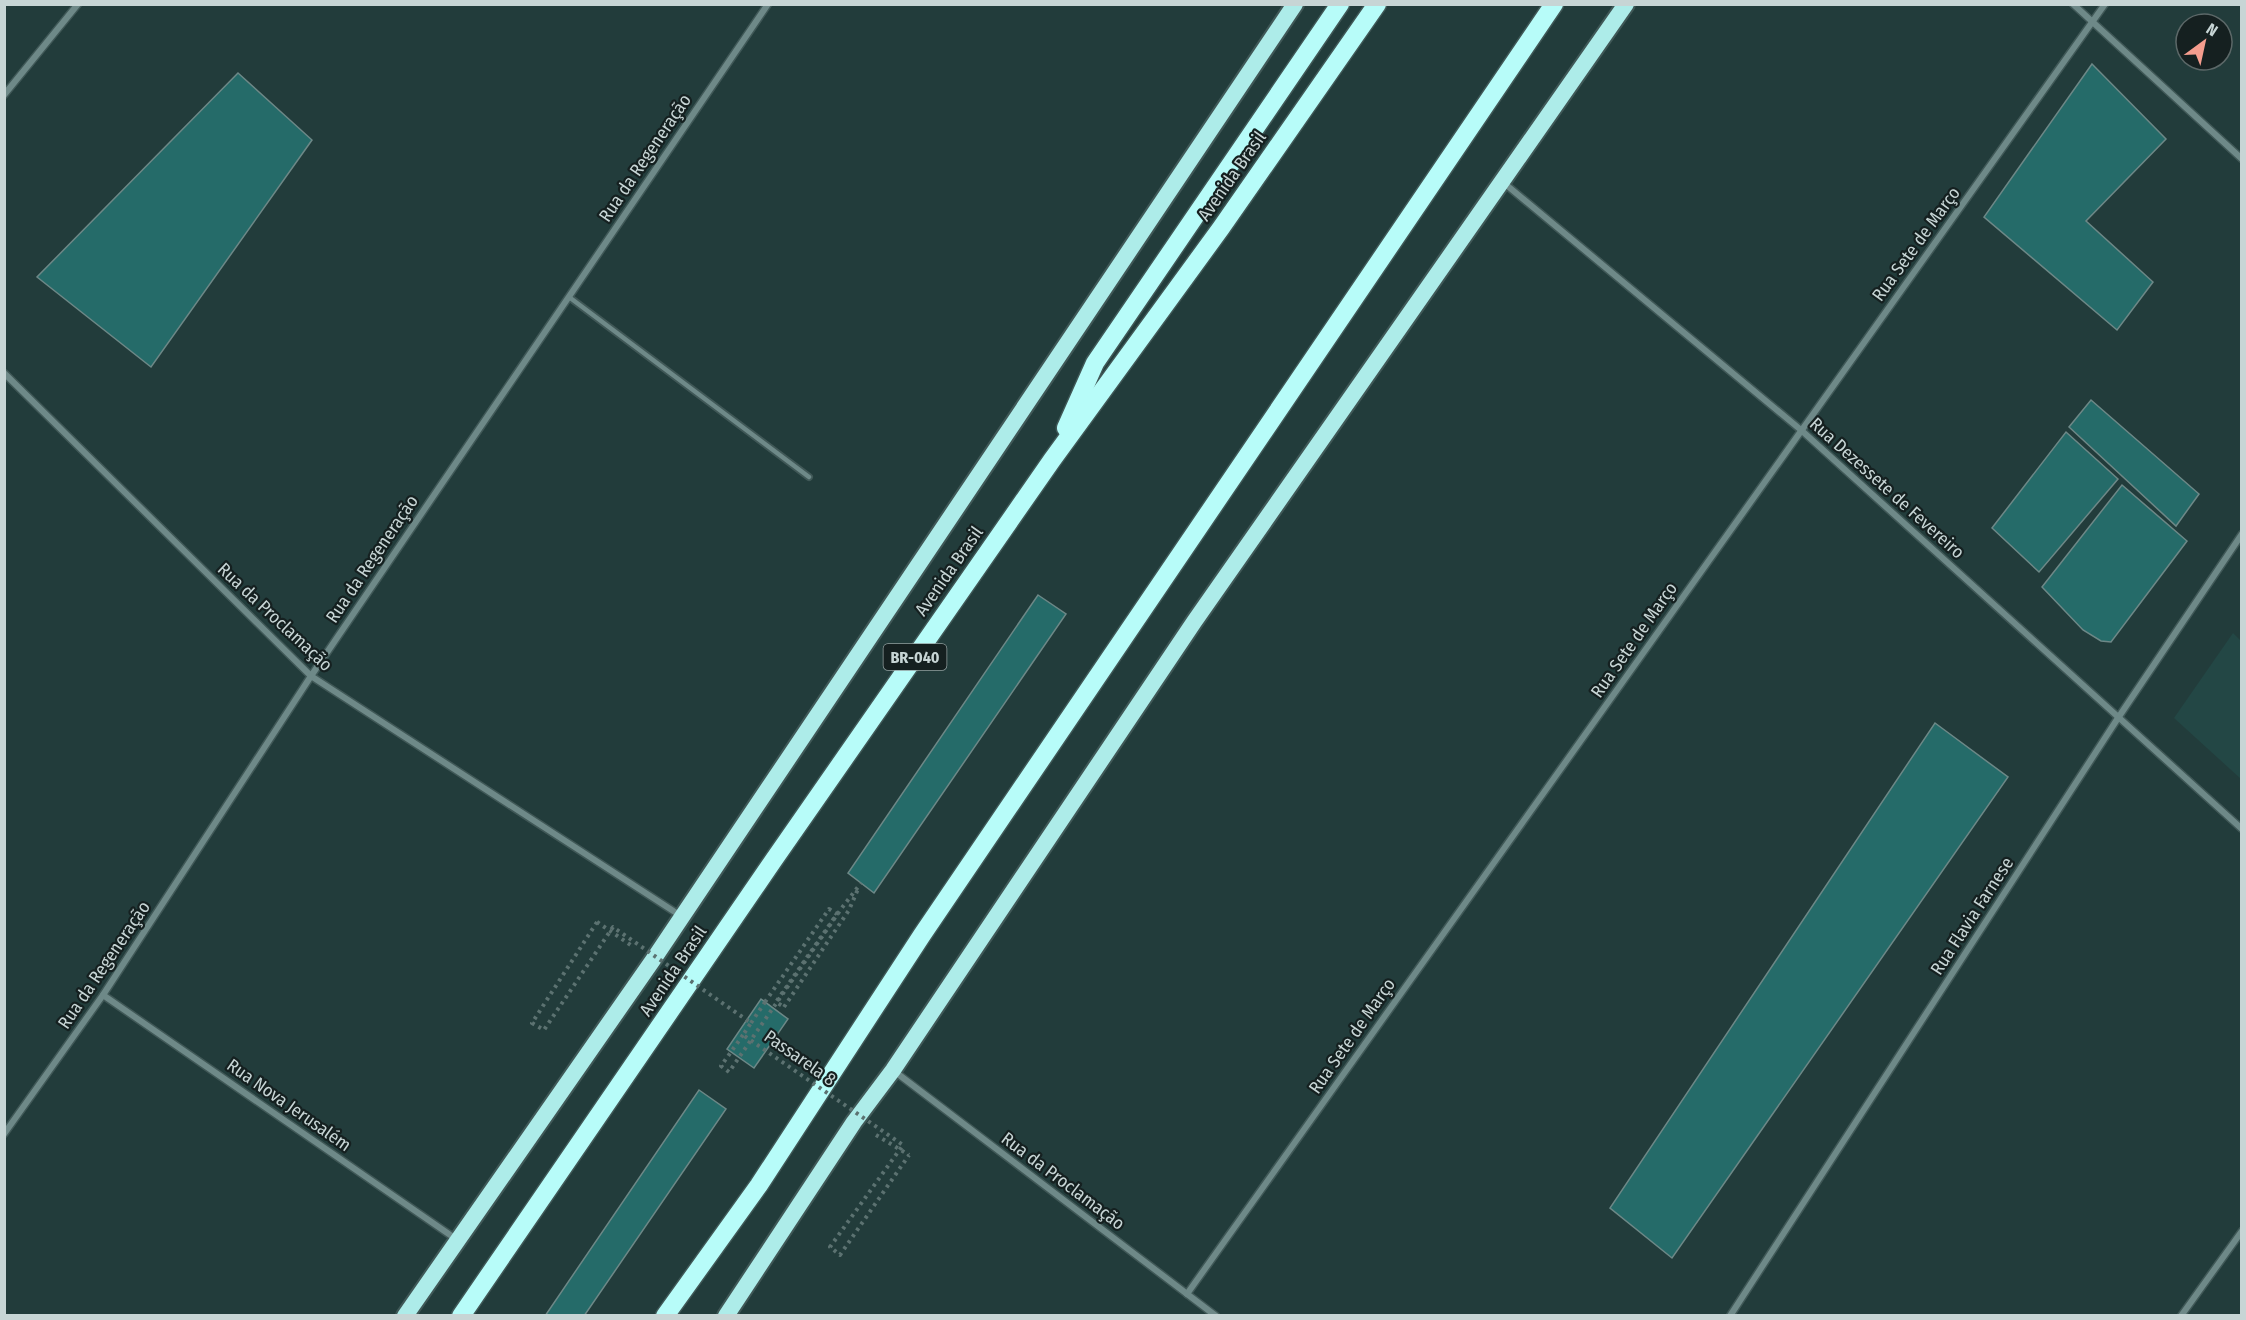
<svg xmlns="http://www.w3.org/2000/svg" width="2246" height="1320" font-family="'Fira Sans Condensed',sans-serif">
<rect width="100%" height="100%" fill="#223c3b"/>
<!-- built -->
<polygon fill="#234745" points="2233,633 2241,641 2241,779 2174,718"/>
<!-- building -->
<g fill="#256b69" stroke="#6d8887" stroke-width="1.5">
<polygon points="2092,64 2166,139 2086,221 2153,282 2117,330 1984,217"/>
<polygon points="238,73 312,140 151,367 37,277"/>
<polygon points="2091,400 2199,494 2176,526 2069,427"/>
<polygon points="2066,432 2118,479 2039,572 1992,528"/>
<polygon points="2122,485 2187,541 2111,642 2101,641 2083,630 2042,587"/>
<polygon points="1038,595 1066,614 874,893 848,873"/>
<polygon points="1935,723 2008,777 1672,1258 1610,1208"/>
<polygon points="761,999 788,1019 754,1068 727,1049"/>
<polygon points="699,1090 726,1109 584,1316 545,1316"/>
</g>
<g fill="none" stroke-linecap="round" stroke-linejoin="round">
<defs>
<polyline id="service" points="569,297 809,477"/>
<g id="minor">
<polyline points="2073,4 2242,159"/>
<polyline points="4,95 78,4"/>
<polyline points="1504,183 1801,430 2242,829"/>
<polyline points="4,373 311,676 681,916"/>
<polyline points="103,995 456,1239"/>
<polyline points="894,1071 1216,1316"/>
<polyline points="4,1134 103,995 311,676 768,4"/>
<polyline points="1187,1294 2105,4"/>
<polyline points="1730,1316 2118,718 2242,534"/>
<polyline points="2181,1316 2242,1231"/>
</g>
<g id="trunk">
<polyline points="405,1316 653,960 1295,4"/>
<polyline points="726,1316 854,1122 893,1070 1194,622 1626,4"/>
</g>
<g id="motorway">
<polyline points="1066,428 1095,363 1340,4"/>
<polyline points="461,1316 773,861 1052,460 1221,228 1377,4"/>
<polyline points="665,1316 759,1185 922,935 1554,4"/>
</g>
</defs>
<!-- service casing -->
<use href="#service" stroke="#405857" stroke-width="8"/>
<!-- minor casing -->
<use href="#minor" stroke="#405857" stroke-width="9"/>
<!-- trunk casing -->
<use href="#trunk" stroke="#405857" stroke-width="20"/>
<!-- motorway casing -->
<use href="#motorway" stroke="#405857" stroke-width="21"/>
<!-- path -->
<g stroke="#5c7271" stroke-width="4" stroke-dasharray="3 4.5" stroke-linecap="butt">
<polyline points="597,922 632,946"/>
<polyline points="784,1007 849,910 858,889"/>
<polyline points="751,1023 765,1002"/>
<polyline points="743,1035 721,1066 729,1072 841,909 861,883"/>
<polyline points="876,1135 909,1155"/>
</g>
<!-- service -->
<use href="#service" stroke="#6e8988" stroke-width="4.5"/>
<!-- minor -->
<use href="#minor" stroke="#6e8988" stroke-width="6"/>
<!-- trunk -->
<use href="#trunk" stroke="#adece9" stroke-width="16"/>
<!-- motorway -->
<use href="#motorway" stroke="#b7fcf9" stroke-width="18"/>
<!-- path-bridge -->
<g stroke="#5c7271" stroke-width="4" stroke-dasharray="3 4.5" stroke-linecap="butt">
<polyline points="597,922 532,1023 544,1030 613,927 751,1023 743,1035 903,1145 830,1247 840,1255 909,1155"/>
<polyline points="765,1002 829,909 837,914 776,1002 784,1007"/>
</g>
</g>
<g text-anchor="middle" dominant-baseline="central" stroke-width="4.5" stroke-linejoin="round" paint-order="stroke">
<!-- shield labels -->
<rect fill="#152020" stroke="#929f9f" stroke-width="1.5" x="883.5" y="644" width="63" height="26" rx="4.5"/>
<g font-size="16" font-weight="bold" fill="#c7d5d5">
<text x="915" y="657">BR-040</text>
</g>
<!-- street labels -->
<g font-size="18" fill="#c7d5d5" stroke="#152020">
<text transform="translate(645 158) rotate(-56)">Rua da Regeneração</text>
<text transform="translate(1232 176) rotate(-55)">Avenida Brasil</text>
<text transform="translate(1916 244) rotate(-54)">Rua Sete de Março</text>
<text transform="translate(1887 488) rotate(42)">Rua Dezessete de Fevereiro</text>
<text transform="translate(372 559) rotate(-56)">Rua da Regeneração</text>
<text transform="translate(949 571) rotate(-55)">Avenida Brasil</text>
<text transform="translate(275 617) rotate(43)">Rua da Proclamação</text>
<text transform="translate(1634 640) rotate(-55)">Rua Sete de Março</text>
<text transform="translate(1972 916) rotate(-57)">Rua Flavia Farnese</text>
<text transform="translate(104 965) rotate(-56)">Rua da Regeneração</text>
<text transform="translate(673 971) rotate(-56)">Avenida Brasil</text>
<text transform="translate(1352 1036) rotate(-55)">Rua Sete de Março</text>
<text transform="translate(800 1058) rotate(35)">Passarela 8</text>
<text transform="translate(289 1105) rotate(35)">Rua Nova Jerusalém</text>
<text transform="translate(1063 1181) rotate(37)">Rua da Proclamação</text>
</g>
</g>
<!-- border -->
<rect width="2246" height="1320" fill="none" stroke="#c7d5d5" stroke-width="12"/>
<!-- north arrow -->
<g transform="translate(2204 42) rotate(33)"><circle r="28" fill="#152020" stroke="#5c6868" stroke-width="1.5"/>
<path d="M0-4.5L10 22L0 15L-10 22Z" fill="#f59d8e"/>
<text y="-9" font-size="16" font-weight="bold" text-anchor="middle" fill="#c7d5d5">N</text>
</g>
</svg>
